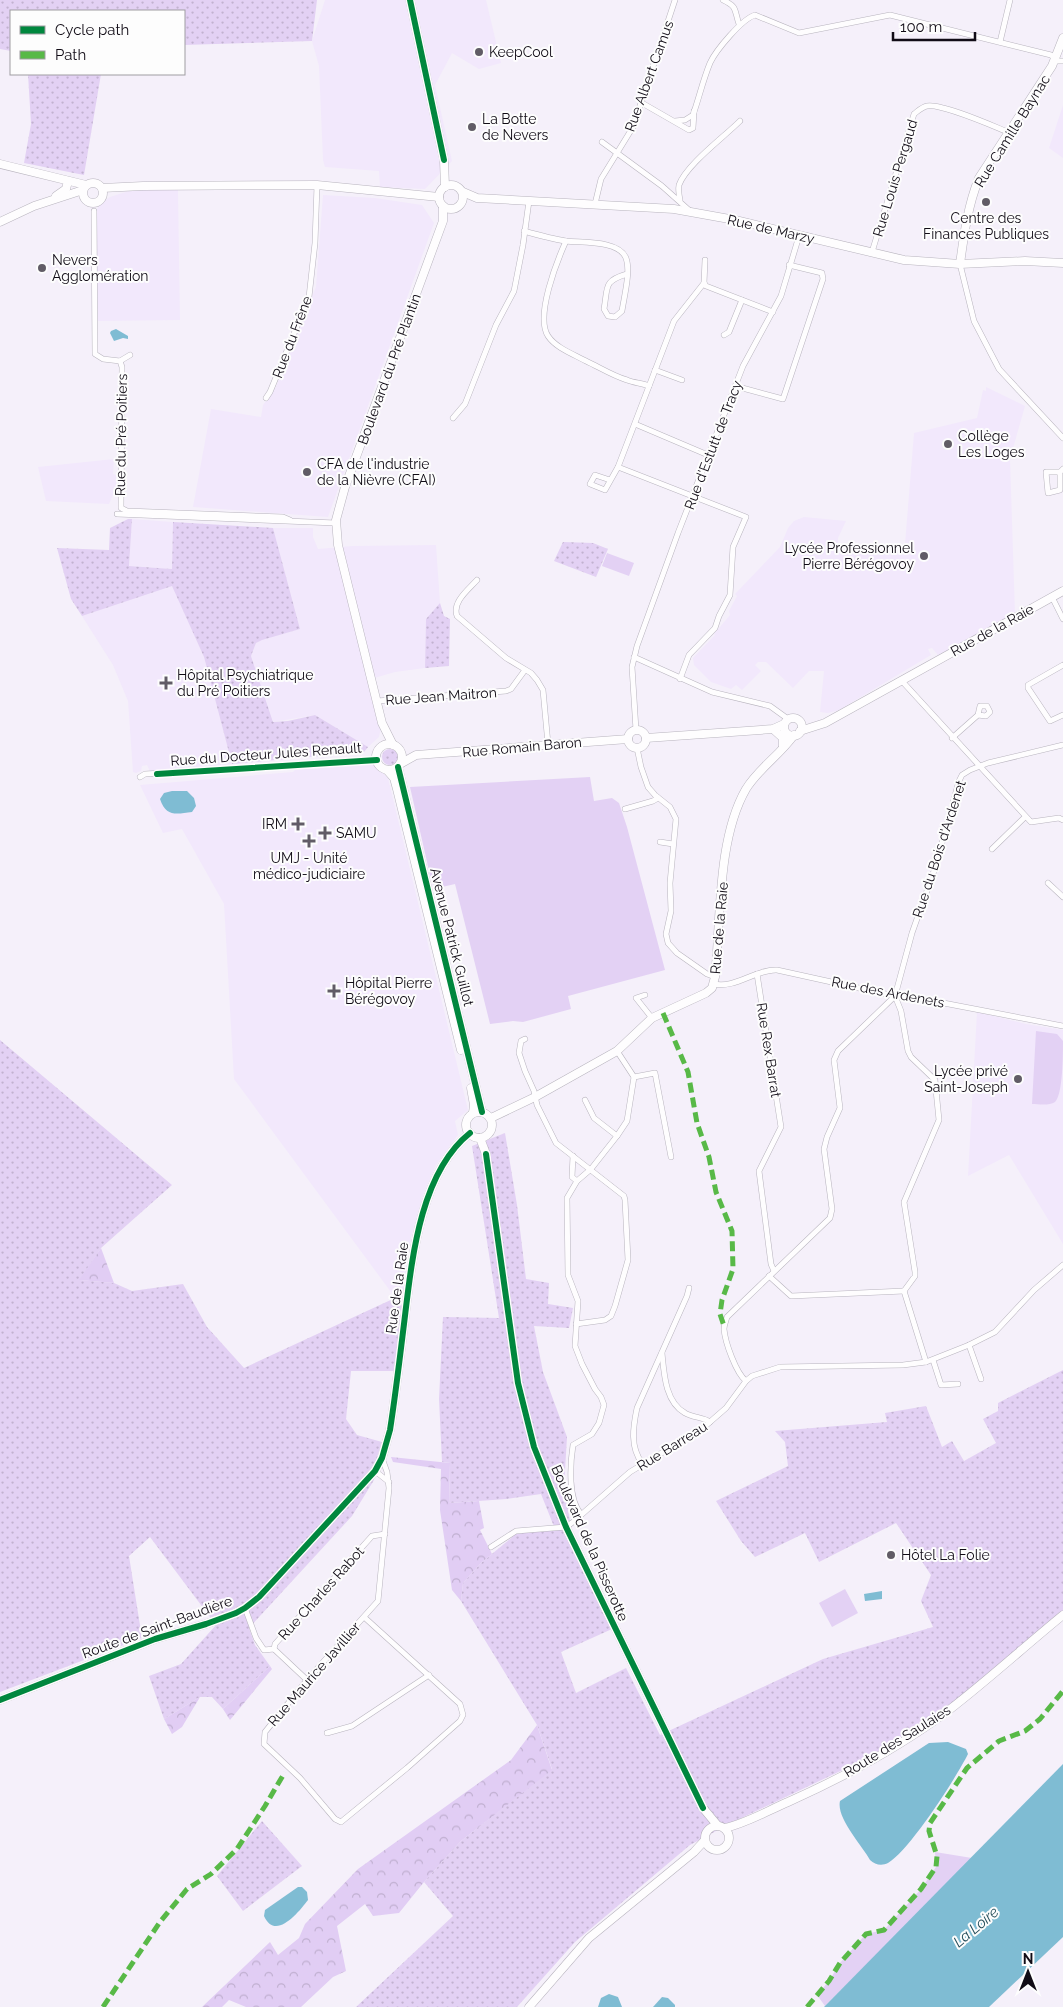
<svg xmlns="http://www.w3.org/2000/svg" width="1063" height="2007" font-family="Raleway,sans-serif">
<defs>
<pattern id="grass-dots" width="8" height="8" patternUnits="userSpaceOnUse" patternTransform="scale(1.25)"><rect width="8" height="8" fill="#e3d1f4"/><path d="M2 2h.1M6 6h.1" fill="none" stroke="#c2b2d0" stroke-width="1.8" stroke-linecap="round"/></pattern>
<pattern id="forest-crowns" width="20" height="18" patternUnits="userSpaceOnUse" patternTransform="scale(1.25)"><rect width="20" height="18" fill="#e1cdf4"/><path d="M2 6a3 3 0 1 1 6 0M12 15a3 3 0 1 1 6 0" fill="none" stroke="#c0afd0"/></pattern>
</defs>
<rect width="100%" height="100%" fill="#f5f0fa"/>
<!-- built -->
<g fill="#f2e8fc">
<polygon points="325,0 486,0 501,63 479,69 452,53 435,85 452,161 425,189 380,187 379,171 325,167 323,160 319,66 312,41"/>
<polygon points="1063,105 1063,158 1049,148"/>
<polygon points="135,189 178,190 180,320 98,321 96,211 99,205 110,197"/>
<polygon points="323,195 375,198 422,205 434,223 328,517 193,507 211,409 261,417 263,405 276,387 294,340 316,287"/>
<polygon points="986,387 1025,406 1010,459 1015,614 938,655 932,648 928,649 931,655 839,710 828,713 820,712 824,671 809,671 793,688 766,662 758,662 755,665 761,671 742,690 736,685 731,689 711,682 694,665 693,658 715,635 714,634 730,615 729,611 737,596 735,594 780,547 788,528 794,521 804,517 846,521 838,538 838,543 841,547 849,552 858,552 905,544 914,433 977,418 983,390 986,391"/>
<polygon points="114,459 113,474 116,475 116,488 109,504 46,501 38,467"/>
<polygon points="132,519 173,522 172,569 129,566"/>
<polygon points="273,528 313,528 313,537 318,549 352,546 436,545 440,603 426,619 425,668 395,672 371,679 382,723 379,737 368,747 315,715 273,722 251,656 256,643 262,639 300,629"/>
<polygon points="172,585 204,657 232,764 150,771 147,765 142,766 141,771 136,773 133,772 128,701 113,665 82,616"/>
<polygon points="372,763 388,778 468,1110 455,1121 458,1135 436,1165 424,1193 411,1238 402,1307 234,1079 224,904 182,829 163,833 140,785 293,772 295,770"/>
<polygon points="977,1012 1026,1024 1063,1030 1063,1244 1009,1155 968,1176"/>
</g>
<!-- grass -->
<g fill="url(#grass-dots)">
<polygon points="0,0 317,0 312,41 184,45 184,11 11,11 11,51 0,49"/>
<polygon points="28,74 101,74 84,175 24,163 31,124"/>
<polygon points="128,519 132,519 129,566 172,569 173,522 273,528 300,629 262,640 256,643 251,656 273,722 288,721 315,715 368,747 364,752 232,764 204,657 172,586 82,616 71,599 57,548 109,550 110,528"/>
<polygon points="563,542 593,543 608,549 596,577 554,561"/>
<polygon points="440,603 444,616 450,619 449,666 425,668 426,619"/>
<circle cx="390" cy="757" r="8"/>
<polygon points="0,1040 172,1185 101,1248 80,1280 114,1283 132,1291 183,1284 207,1327 244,1368 395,1298 402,1307 395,1371 351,1371 346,1419 357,1435 382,1442 376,1461 374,1480 352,1516 249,1628 255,1645 270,1666 223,1709 212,1697 200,1697 164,1719 149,1676 181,1664 216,1625 150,1537 129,1556 142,1638 0,1692"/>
<polygon points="505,1133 517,1205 526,1279 549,1283 548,1304 573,1308 569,1328 534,1326 543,1372 567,1437 564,1488 576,1554 612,1629 561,1652 576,1693 626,1668 660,1735 823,1659 933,1627 921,1601 931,1575 896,1523 819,1562 805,1533 755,1557 741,1541 716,1501 788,1466 785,1442 775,1431 887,1422 885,1413 926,1406 942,1447 952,1441 964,1461 996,1443 983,1419 998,1411 998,1403 1063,1370 1063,1612 965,1694 872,1756 731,1823 690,1845 575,1942 517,2007 356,2007 453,1916 424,1882 461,1841 552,1769 537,1725 461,1601 463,1583 481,1563 516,1534 555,1529 541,1494 507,1499 449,1503 450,1463 442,1462 439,1399 443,1317 499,1318 472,1146"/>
<polygon points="262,1821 302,1866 243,1911 217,1876"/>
</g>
<!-- forest -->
<g fill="url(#forest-crowns)">
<polygon points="101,1248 114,1283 79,1280"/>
<polygon points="391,1457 450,1463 449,1503 479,1501 484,1528 480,1530 492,1554 481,1563 463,1583 461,1601 452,1590 440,1510 441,1469 393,1462"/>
<polygon points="270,1666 272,1669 230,1720 223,1709"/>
<polygon points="200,1697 182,1727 172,1734 164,1719"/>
<polygon points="537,1725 552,1770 461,1841 424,1882 399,1913 373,1916 365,1904 337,1926 346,1971 333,1977 301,2007 246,2007 229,2000 222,2007 202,2007 270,1942 278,1955 299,1938 305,1924 358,1869 511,1760"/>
</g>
<!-- park -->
<g fill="#e3d1f4">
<polygon points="607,553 634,563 629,576 602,566"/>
<polygon points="590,777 594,801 612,798 619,803 627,827 665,970 568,996 571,1009 523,1022 513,1021 490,1024 455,884 442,887 432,884 410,787"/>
<path d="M1036 1031 1057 1034 1063 1041C1063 1053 1063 1095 1055 1102 1049 1106 1038 1104 1032 1104Z"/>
<polygon points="845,1589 858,1613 832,1627 819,1603"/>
<polygon points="935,1852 972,1858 825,2006 817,1995 829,1981 840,1963 866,1934 884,1930 921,1889 936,1867"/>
</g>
<!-- water -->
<g fill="#7fbcd3">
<polygon points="116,329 128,336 128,339 123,338 114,341 110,333 111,331"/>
<path d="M172 791H187L194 798 196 806 192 812C176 814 166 817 160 799L164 793Z"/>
<polygon points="882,1591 882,1599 865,1601 864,1594"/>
<path d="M929 1743 948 1742 966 1749 968 1754C956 1778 910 1850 888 1863 882 1866 875 1865 870 1860 862 1845 836 1818 840 1801Z"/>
<polygon points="1063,1764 1063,1937 989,2007 824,2007"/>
<path d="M298 1887H302L307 1892 308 1900C298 1913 275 1941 264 1916L265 1910Z"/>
<polygon points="609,1994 618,1997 622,2007 598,2007 601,1998"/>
<polygon points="662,1997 668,1998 675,2005 675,2007 653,2007"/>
</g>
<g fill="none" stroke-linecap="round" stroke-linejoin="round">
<defs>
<g id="street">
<path d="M723 0C738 7 734 10 739 24"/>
<polyline points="1000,42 1010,0"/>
<polyline points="642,103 689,130 693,128 694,111"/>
<path d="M675 121 685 120 693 115C699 98 703 80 710 63 716 50 742 19 755 15L799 33 890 15 1051 55 1058 61H1063"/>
<polyline points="602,142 662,186 690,211"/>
<path d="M680 200C679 195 678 190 679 185 686 165 724 137 740 121"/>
<polyline points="595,204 601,179 633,127 675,0"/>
<polyline points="94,211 95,354 103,359 120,361 122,367 121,508 127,511 283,517 290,520"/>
<path d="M524 231C538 235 552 239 566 241 581 243 619 240 626 258 631 271 624 297 622 311L615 317 608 316 604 309C608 287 603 281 627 274"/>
<path d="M566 241C557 261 535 316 548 336 556 348 573 354 586 361 599 367 613 376 627 380 634 383 642 383 649 386"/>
<path d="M872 252 914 114C918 111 922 107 927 106 941 103 993 126 1008 132"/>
<polyline points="960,264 974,321 999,369 1063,438"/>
<polyline points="704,283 705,260"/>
<polyline points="724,335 729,332 742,300"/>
<polyline points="120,361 130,355"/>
<polyline points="655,370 682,380"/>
<polyline points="735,386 783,399 823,279 822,273 789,265"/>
<polyline points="266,398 270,392 309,297 315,243 317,185"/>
<polyline points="453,418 465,404 496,325 514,291 523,245 529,201"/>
<polyline points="635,424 708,455"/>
<polyline points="618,467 746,517 733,547 730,595 719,616 715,628 689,655 680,679"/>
<polyline points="1060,472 1060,490 1048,493 1046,472 1060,472 1063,469"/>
<polyline points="610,480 595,475 590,484 605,490 618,467 674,321 704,283 706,286 773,312"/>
<polyline points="117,514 336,523"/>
<path d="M477 580C468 590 452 602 457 616L506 658 531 673 537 680 543 690 548 744"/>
<polyline points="1052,597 1063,619"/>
<polyline points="634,657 712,692 770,706 788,719"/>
<polyline points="1063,665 1028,685 1028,688 1050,721 1063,715"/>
<polyline points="901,680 1031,822 1059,818 1063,820"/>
<polyline points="377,701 506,691 511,689 525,670"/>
<polyline points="636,730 632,667 637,646 678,533 743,366 781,296 799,236"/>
<polyline points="952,738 978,715 986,716 990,712 987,706 980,706 978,715"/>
<polyline points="637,748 641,767 648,787 655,795 670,807 676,819 670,883 671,911 666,934 668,943 677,953 707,974 715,977"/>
<polyline points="140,777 145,774 377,760"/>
<polyline points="625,809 653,801 658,798"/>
<polyline points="660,842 673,844"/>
<polyline points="992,849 1025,817"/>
<polyline points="1048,883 1063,897"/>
<polyline points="757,974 781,1127 759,1171 771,1264 774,1271"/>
<path d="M714 984C735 989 756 969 777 970L895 996H907L1063 1026"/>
<polyline points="645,995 636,998 652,1018"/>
<polyline points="895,996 901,1011 908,1051 911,1057 935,1080 939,1120 904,1202 915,1272 915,1276 904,1291"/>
<polyline points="525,1039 521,1041 519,1053 525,1071 534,1091 537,1105 556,1143 624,1196 625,1200 628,1260 615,1306 611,1316 605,1320 576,1324"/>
<polyline points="634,1077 655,1073 671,1157"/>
<polyline points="585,1100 594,1118 617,1136"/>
<polyline points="573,1156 572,1177 577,1181"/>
<polyline points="769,1276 791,1296 904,1291"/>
<polyline points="904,1291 926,1362"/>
<polyline points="969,1345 981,1379"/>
<path d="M662 1353C664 1373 665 1402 685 1413 693 1418 704 1417 710 1422"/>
<polyline points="933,1360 941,1385 958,1384"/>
<path d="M746 1381C736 1373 725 1342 724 1329 724 1325 726 1321 727 1317L830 1218 832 1209 824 1149 827 1137 840 1108 834 1060 838 1051 895 996 912 933 935 868 959 781 962 775 970 770 988 763 1063 745"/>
<path d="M642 1463C630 1447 633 1427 637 1408L687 1296 689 1288"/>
<polyline points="375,1471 389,1482"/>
<path d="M581 1514C568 1499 570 1465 573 1445L592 1434 599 1423 604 1405 601 1397 595 1389 582 1364 575 1346 578 1301 568 1275 567 1198 577 1181 591 1169 617 1136 627 1121 634 1077 617 1051"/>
<polyline points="491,1547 516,1531 566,1527 573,1522 630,1472 703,1428 726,1408 746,1381 752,1376 780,1367 903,1365 926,1362 969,1345 995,1332 1034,1290 1063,1265"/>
<polyline points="245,1608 256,1638 264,1650 274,1649"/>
<polyline points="364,1617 460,1704 463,1715 460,1721 407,1768 341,1822 335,1819 300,1778 264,1744 265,1732 307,1680 378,1601 389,1488 387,1472 382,1458"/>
<polyline points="274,1649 275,1644 372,1536 385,1534"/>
<polyline points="274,1649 307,1680"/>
<polyline points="327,1733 352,1726 429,1675"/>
</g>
<g id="secondary">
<polyline points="410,0 444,160 445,187"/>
<polyline points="0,164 86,185"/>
<circle cx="93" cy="193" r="10"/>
<circle cx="451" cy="197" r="12"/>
<polyline points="102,188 143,186 317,185 439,197"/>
<polyline points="463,192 477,198 674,209 735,220 904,260 960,264 1025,261 1063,263"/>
<polyline points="56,196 66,189 68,181"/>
<polyline points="0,222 34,206 83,190"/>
<path d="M960 264C964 234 968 205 979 178L1052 66 1063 38"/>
<circle cx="793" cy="727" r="9"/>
<polyline points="773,729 783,738 783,747"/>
<circle cx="637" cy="739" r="9"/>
<polyline points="800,731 825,723 1063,591"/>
<polyline points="646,738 773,729 784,724"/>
<circle cx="389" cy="757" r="13"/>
<polyline points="393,745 382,723 338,545 336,520 345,487 443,221 443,206"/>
<polyline points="400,764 416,755 628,739"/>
<polyline points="398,767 482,1112"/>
<polyline points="387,770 394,778 397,789 461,1050"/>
<polyline points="471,1088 474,1105 473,1113"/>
<circle cx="479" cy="1125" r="13"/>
<path d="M491 1118 535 1097 617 1051 652 1018 706 993 712 988 715 977C721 920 717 839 746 789 759 768 780 755 794 735"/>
<polyline points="480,1138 486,1154 518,1383 534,1447 566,1527 703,1808 718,1826"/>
<path d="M0 1700 155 1639 206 1624 236 1613 245 1608 259 1597 375 1471 382 1458 390 1430C395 1398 399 1365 403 1332 411 1270 417 1175 470 1133"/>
<circle cx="717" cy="1838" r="12"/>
<path d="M725 1828C747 1823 767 1811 788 1802 844 1777 900 1747 949 1710 988 1680 1025 1646 1063 1615"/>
<polyline points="529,2007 589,1938 694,1852 705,1840"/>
</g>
</defs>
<!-- street casing -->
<use href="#street" stroke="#b8b4be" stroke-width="6"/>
<!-- secondary casing -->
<use href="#secondary" stroke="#b8b4be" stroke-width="9"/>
<!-- street -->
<use href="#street" stroke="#fefdfe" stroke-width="5"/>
<!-- secondary -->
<use href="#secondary" stroke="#fefdfe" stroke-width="8"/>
<!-- quiet -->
<g stroke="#58b947" stroke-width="5" stroke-dasharray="10 5" stroke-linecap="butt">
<polyline points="663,1013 688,1072 697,1123 709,1157 716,1192 732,1231 733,1269 722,1300 720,1314 724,1326"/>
<polyline points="103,2007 160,1922 187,1889 211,1874 237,1849 265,1806 285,1772"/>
<polyline points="807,2007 829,1981 840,1963 866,1934 884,1930 921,1889 936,1867 937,1856 929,1831 930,1823 967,1768 999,1741 1025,1731 1040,1719 1063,1691"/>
</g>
<defs>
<g id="cycleway">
<polyline points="410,0 444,160"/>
<polyline points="398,767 482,1112"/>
<polyline points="157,774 377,760"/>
<polyline points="486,1154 518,1383 534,1447 566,1527 703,1808"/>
<path d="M0 1700 155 1639 206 1624 236 1613 245 1608 259 1597 375 1471 382 1458 390 1430C395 1398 399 1365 403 1332 411 1270 417 1175 470 1133"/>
</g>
</defs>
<!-- cycleway casing -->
<use href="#cycleway" stroke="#fdfdfd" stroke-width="9"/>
<!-- cycleway -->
<use href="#cycleway" stroke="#00873e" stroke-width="6"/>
</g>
<!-- markers -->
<g fill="#615c66" stroke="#fdfdfd" stroke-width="2">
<circle cx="479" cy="52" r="5"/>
<circle cx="472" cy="127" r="5"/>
<circle cx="986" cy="202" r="5"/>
<circle cx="42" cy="268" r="5"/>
<circle cx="948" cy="444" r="5"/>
<circle cx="307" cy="472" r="5"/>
<circle cx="924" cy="556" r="5"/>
<path d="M163.5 675.5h5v5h5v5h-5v5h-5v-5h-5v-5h5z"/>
<path d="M295.5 816.5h5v5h5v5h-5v5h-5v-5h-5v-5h5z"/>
<path d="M322.5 825.5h5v5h5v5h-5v5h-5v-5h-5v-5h5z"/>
<path d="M306.5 833.5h5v5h5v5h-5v5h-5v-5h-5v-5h5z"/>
<path d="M331.5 983.5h5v5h5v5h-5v5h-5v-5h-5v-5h5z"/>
<circle cx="1018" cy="1079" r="5"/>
<circle cx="891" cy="1555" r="5"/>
</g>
<g text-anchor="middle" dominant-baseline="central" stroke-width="4" stroke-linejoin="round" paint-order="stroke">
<!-- poi labels -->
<g font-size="14" fill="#110c16" stroke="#fdfdfd" text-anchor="start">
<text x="489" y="52">KeepCool</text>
<text x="482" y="119">La Botte<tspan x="482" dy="16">de Nevers</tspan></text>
<text x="986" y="218" text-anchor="middle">Centre des<tspan x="986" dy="16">Finances Publiques</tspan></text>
<text x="52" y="260">Nevers<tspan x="52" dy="16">Agglomération</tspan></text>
<text x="958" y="436">Collège<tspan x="958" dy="16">Les Loges</tspan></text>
<text x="317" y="464">CFA de l'industrie<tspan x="317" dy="16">de la Nièvre (CFAI)</tspan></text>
<text x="914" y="548" text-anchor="end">Lycée Professionnel<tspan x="914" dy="16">Pierre Bérégovoy</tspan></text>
<text x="177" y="675">Hôpital Psychiatrique<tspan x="177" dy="16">du Pré Poitiers</tspan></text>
<text x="287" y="824" text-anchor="end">IRM</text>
<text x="336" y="833">SAMU</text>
<text x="309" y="858" text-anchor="middle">UMJ - Unité<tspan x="309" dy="16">médico-judiciaire</tspan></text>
<text x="345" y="983">Hôpital Pierre<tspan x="345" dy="16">Bérégovoy</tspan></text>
<text x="1008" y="1071" text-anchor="end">Lycée privé<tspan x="1008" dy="16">Saint-Joseph</tspan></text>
<text x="901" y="1555">Hôtel La Folie</text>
</g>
<!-- street labels -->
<g font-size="14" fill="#110c16" stroke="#fdfdfd">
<text transform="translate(649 76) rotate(-70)">Rue Albert Camus</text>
<text transform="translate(1012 131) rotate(-58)">Rue Camille Baynac</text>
<text transform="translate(895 178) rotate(-73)">Rue Louis Pergaud</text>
<text transform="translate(771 229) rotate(13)">Rue de Marzy</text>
<text transform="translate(292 337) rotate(-69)">Rue du Frêne</text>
<text transform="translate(389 369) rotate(-70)">Boulevard du Pré Plantin</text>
<text transform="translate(121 435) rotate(-89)">Rue du Pré Poitiers</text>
<text transform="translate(713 445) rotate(-69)">Rue d'Estutt de Tracy</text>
<text transform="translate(992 630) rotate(-29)">Rue de la Raie</text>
<text transform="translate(441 696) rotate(-4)">Rue Jean Maitron</text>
<text transform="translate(522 747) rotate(-5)">Rue Romain Baron</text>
<text transform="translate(266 754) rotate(-4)">Rue du Docteur Jules Renault</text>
<text transform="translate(939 849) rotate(-72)">Rue du Bois d'Ardenet</text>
<text transform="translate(719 928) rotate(-85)">Rue de la Raie</text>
<text transform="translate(452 937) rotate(76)">Avenue Patrick Guillot</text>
<text transform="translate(888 992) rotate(11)">Rue des Ardenets</text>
<text transform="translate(769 1050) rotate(81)">Rue Rex Barrat</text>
<text transform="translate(397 1288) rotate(-82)">Rue de la Raie</text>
<text transform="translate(672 1446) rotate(-32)">Rue Barreau</text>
<text transform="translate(590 1543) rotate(66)">Boulevard de la Pisserotte</text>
<text transform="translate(321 1593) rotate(-48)">Rue Charles Rabot</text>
<text transform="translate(157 1627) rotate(-20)">Route de Saint-Baudière</text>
<text transform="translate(314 1674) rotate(-49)">Rue Maurice Javillier</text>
<text transform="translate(897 1741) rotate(-32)">Route des Saulaies</text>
</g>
<!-- water labels -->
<g font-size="15" font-style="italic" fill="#244c59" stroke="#fdfdfd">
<text transform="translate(976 1927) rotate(-40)">La Loire</text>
</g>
</g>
<!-- legend -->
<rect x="10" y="10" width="175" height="65" fill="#fdfdfd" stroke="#9f9da1"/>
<rect x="20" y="26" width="25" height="8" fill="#00873e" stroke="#9f9da1"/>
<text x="55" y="35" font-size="15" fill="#110c16">Cycle path</text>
<rect x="20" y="51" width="25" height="8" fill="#58b947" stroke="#9f9da1"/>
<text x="55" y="60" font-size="15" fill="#110c16">Path</text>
<!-- north arrow -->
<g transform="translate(1028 1972)" stroke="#fdfdfd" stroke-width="4" paint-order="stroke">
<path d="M0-4L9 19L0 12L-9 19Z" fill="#110c16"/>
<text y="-8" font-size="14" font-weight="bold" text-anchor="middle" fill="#110c16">N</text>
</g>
<!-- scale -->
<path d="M893 32v8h82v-8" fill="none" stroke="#110c16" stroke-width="2.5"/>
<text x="900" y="32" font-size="15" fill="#110c16" stroke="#fdfdfd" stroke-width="4" paint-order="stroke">100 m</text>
</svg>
